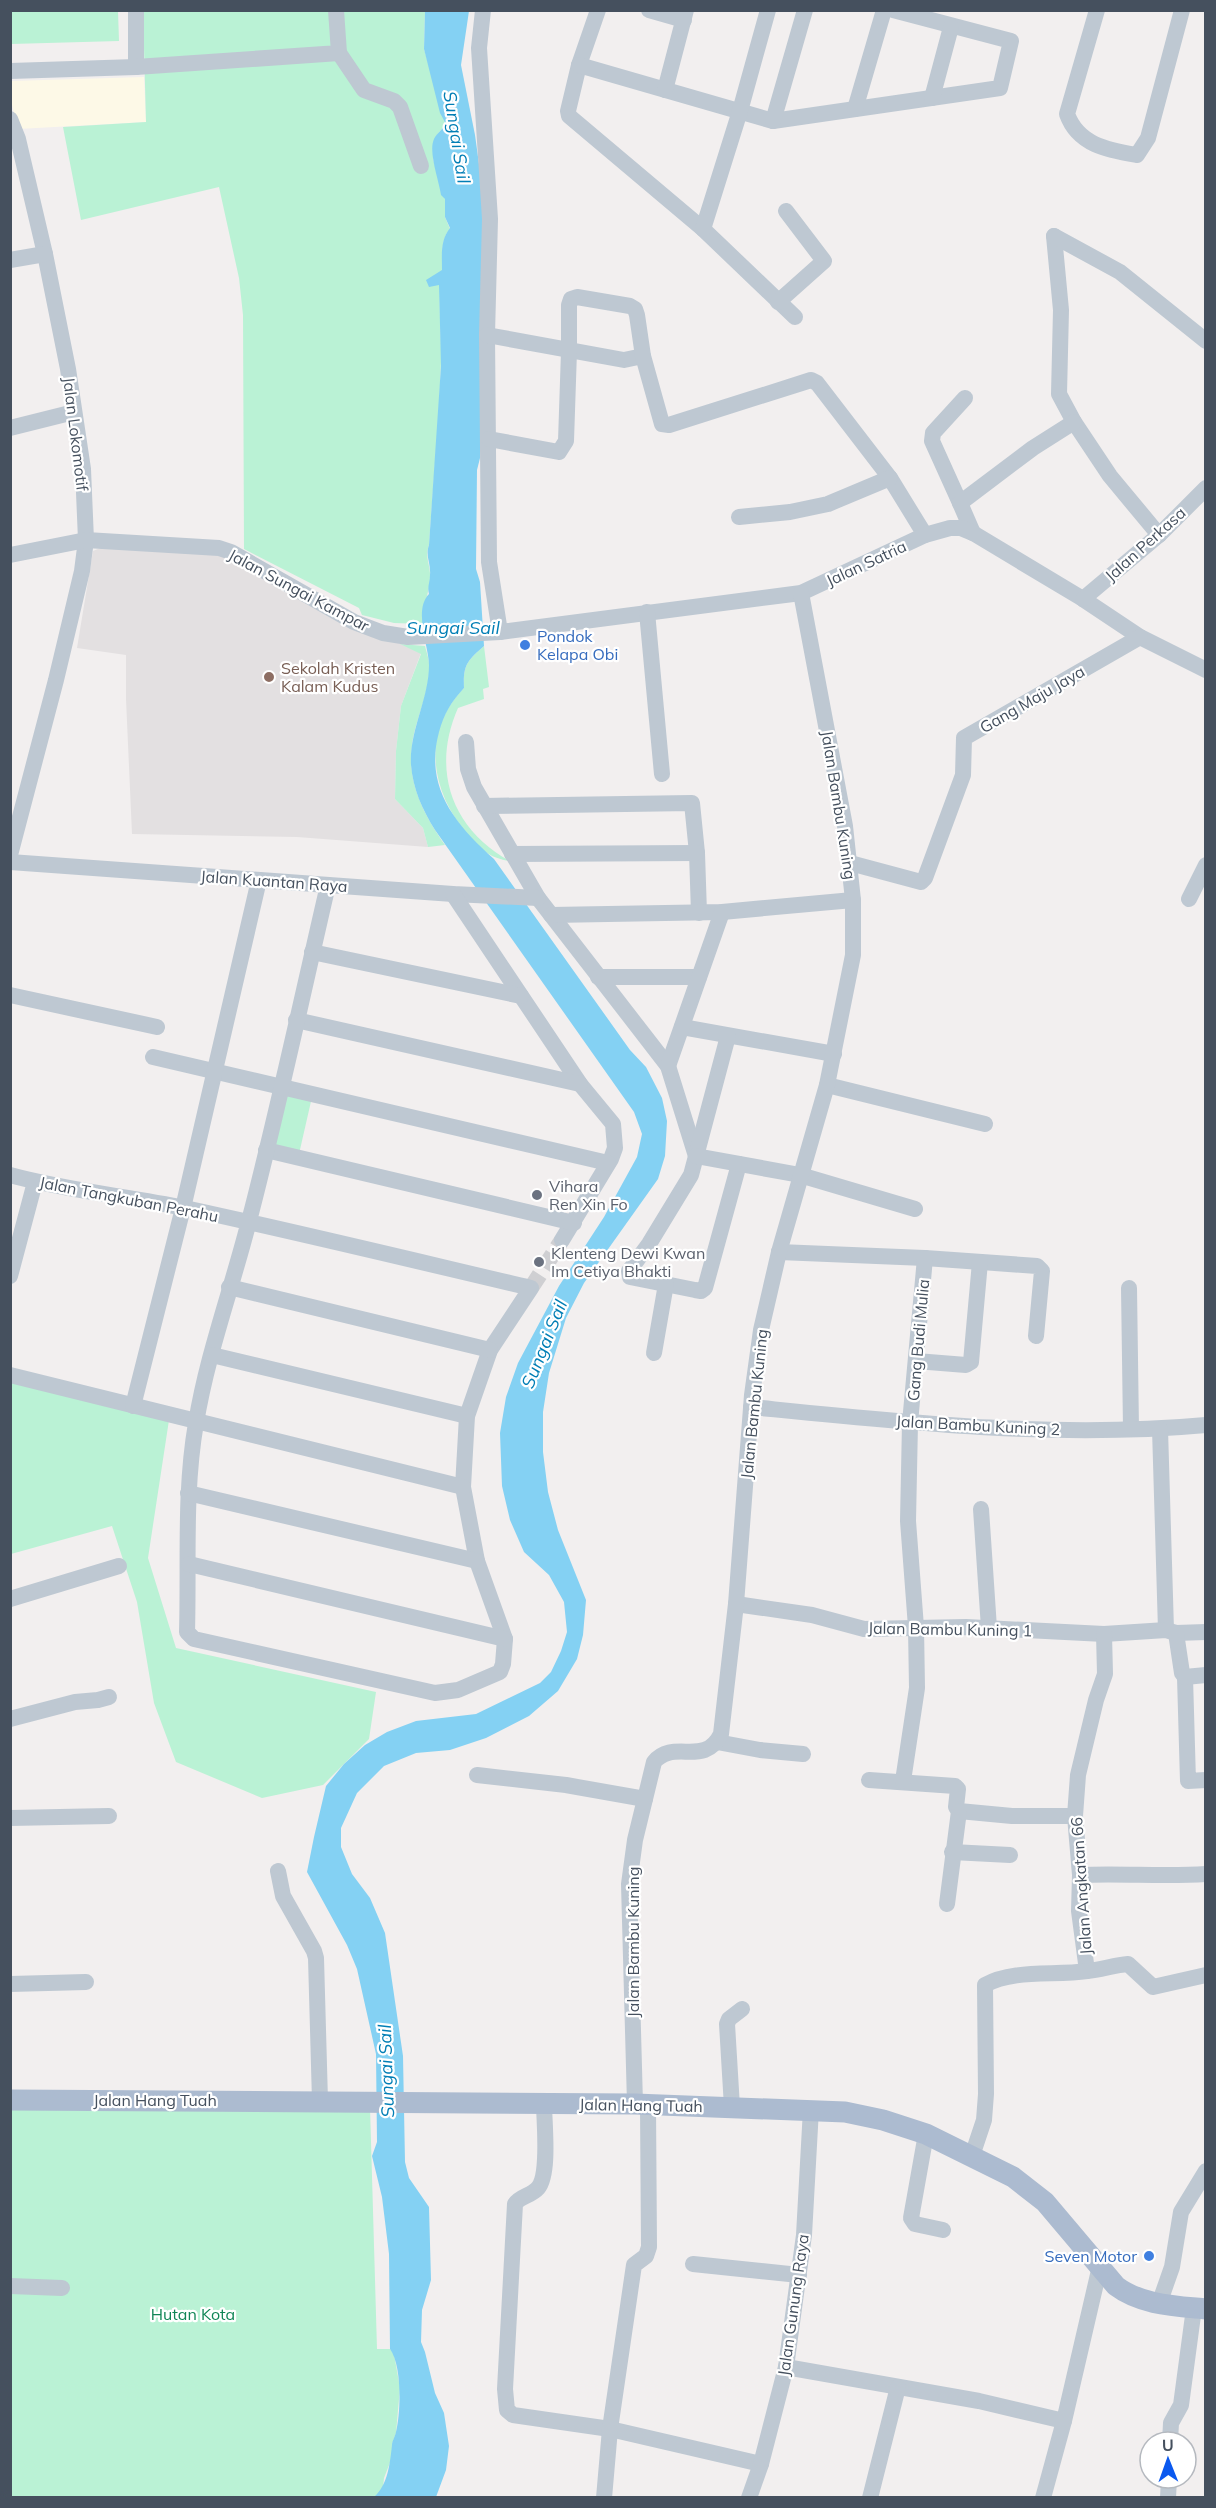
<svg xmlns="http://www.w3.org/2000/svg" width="1216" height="2508" font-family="Mulish,sans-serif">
<rect width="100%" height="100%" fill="#f2efef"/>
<!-- commercial -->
<polygon fill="#fdf9e7" points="144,77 146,122 18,129 11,101 11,81"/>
<!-- education -->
<polygon fill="#e3e0e1" points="105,546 229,554 282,591 421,653 401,706 396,751 395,799 423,828 428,847 297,837 132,834 126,699 126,655 77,648 93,551"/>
<!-- green -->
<g fill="#baf2d5">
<polygon points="10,11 118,11 119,41 11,44"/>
<path d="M143 11H425L424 49 446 124 436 136 433 159 445 199V217L450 229C439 241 444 257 442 272 437 302 442 333 441 363 439 423 433 484 429 545 425 556 429 562 430 573 431 590 422 606 423 624L394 623 362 615 359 608 244 549 243 315 239 278 219 187 81 220 63 127 146 122Z"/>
<path d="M400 644 425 646C426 651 429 658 429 664 431 691 415 719 412 746 407 783 424 815 445 845L428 847 423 828 395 799 396 751 401 706 421 654Z"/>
<path d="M484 646 489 687 483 689 484 699 458 708C431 769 451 829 510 861 490 858 481 850 468 835 430 791 421 732 464 688 463 665 467 661 484 646Z"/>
<polygon points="287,1092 312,1097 299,1154 274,1149"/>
<polygon points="11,1382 169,1420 148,1558 176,1648 376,1692 369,1739 323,1785 262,1798 176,1762 154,1703 137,1602 112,1526 11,1554"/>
<polygon points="11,2100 370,2107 377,2349 390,2349 394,2354 400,2388 396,2433 392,2444 393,2455 384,2478 382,2497 11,2498"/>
</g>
<!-- water -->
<path fill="#84d1f3" d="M425 11H469L461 65 475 135 483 193 480 458 477 470 476 569 480 582 484 646C467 661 463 665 464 688 451 702 444 714 439 732 424 787 455 824 494 859L630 1050 646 1067 662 1098 667 1121 665 1156 658 1179 584 1283 566 1318 549 1373 543 1412V1452L548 1492 558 1530 586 1600 583 1635 577 1659 558 1691 529 1716 486 1738 450 1750 416 1753 384 1766 357 1793 341 1828V1847L352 1874 370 1898 385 1933 403 2056 405 2162 409 2178 429 2207 431 2280 422 2310 421 2342 425 2352 435 2393 444 2413 449 2446 446 2470 436 2497H374C388 2485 390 2463 392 2445 392 2441 395 2437 396 2432 401 2412 402 2365 390 2349L389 2254 382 2197 372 2156 377 2142 376 2054 357 1969 347 1945 307 1872 314 1837 326 1786 344 1764 365 1745 387 1732 416 1721 476 1714 540 1683 551 1672 561 1651 567 1632 564 1602 549 1575 524 1552 510 1520 502 1486 500 1433 506 1397 518 1363 559 1286 604 1217 637 1157 642 1134 634 1112 435 830C422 809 413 789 411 765 409 731 429 699 429 665 429 647 413 610 429 594 427 587 430 582 430 575 431 563 425 556 429 545L441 366 439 285 429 287 426 280 442 270C442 256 440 240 450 228L445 217V199L441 195C439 180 428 152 434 139 437 133 443 129 446 124L440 113 424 49Z"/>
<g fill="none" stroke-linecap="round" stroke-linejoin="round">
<!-- minor-tunnel -->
<polyline stroke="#cfcfd2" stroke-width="16" stroke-dasharray="16 8" stroke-linecap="butt" points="531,1288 562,1240"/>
<!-- minor -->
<g stroke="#bec8d2" stroke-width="16">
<polyline points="483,10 479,48 490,219 487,335 489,562 500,632"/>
<polyline points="598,10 579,65 568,111 569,116 703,229 795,317"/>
<polyline points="649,10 684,20"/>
<path d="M1097 10 1067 114C1078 145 1108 150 1137 155L1148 138 1182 10"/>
<polyline points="339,53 364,90 394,101 400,107 421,166"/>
<polyline points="579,65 773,121 1000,88 1011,41 893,10"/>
<polyline points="136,67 136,10"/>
<polyline points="10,71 136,67 339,53 336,10"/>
<polyline points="665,90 686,10"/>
<polyline points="932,98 951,27"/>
<polyline points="855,109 884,10"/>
<polyline points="10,119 18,139 45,254 68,369 83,469 86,540 82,571 56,680 10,855"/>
<polyline points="773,121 805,10"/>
<polyline points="703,229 740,111 768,10"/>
<polyline points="1054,236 1061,310 1059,394 1074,422 1110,476 1159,535"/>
<polyline points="1054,236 1120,272 1206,341"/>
<polyline points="10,260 45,254"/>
<polyline points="778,302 824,261 786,211"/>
<polyline points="487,335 624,360 643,356"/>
<polyline points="10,428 74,412"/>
<polyline points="489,439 559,452 566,441 569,351 569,305 571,299 577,297 630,306 635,309 637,315 643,356 662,424 669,425 811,380 817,383 890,478 925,535"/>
<polyline points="960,503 932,441 933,433 965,398"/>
<polyline points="739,517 790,512 828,504 890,478"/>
<polyline points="973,533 960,503 1033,448 1074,422"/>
<polyline points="10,555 86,540 219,548 231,552 354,622 383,633 408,637 500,632 801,593 925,535 950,528 961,528 973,533 1083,599 1140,637 1206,670"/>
<polyline points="1083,599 1159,535 1206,488"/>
<polyline points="647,612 662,774"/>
<polyline points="466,742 468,769 474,787 538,898 668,1066 696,1156"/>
<polyline points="484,806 692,803 697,853 699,913"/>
<polyline points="512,854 697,853"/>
<polyline points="10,862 453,894 538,898"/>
<polyline points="850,863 921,882 925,878 963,775 964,738 1140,637"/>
<polyline points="453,894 580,1084 613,1124 615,1148 611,1159 562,1240"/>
<polyline points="1189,899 1206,865"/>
<polyline points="551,915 722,912 853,900"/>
<polyline points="312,952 521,996"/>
<polyline points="598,977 699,977"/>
<polyline points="10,995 157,1027"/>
<polyline points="296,1020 580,1084"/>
<polyline points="682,1027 834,1054"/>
<polyline points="728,1036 691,1175 649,1244 629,1271 630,1277 695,1290 701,1291 705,1288 739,1164"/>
<polyline points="153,1057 608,1163"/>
<polyline points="668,1066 722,912"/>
<polyline points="827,1085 985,1124"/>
<polyline points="266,1150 574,1223"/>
<polyline points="696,1156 800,1175 915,1209"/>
<path d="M10 1175C68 1191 127 1196 185 1208 301 1233 416 1261 531 1288L490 1350 467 1416 463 1487 477 1561 505 1639 503 1664 500 1672 458 1690 435 1693 194 1639 187 1632C189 1562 184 1492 196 1423 207 1355 232 1288 249 1221 278 1110 302 997 328 885"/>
<polyline points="779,1252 925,1258 1037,1266 1042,1271 1036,1336"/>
<polyline points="10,1276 35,1182"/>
<polyline points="229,1287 490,1350"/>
<polyline points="1129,1288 1131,1429"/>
<polyline points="654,1353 666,1284"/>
<polyline points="212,1355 467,1416"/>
<polyline points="916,1361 966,1365 971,1362 980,1262"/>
<polyline points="10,1375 463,1487"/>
<polyline points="133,1406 183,1208 259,880"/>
<path d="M751 1407C901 1422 1054 1439 1206 1425"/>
<polyline points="1160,1429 1166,1630"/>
<polyline points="188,1493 477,1561"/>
<polyline points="981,1509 989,1628"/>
<polyline points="189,1564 505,1639"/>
<polyline points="10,1599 119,1566"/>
<polyline points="736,1604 812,1615 864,1629 966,1627 1104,1634 1166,1630 1176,1633 1206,1632"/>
<polyline points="1176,1633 1182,1673 1185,1677 1188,1781 1206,1780"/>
<polyline points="1185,1677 1206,1675"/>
<polyline points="10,1719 75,1702 98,1700 109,1697"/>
<polyline points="717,1742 760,1750 803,1754"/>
<polyline points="477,1775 566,1785 645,1799"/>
<polyline points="869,1780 955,1786 958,1789 956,1807 959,1811 1012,1816 1075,1816"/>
<polyline points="903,1781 917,1688 916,1627 908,1521 910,1423 925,1258"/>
<polyline points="10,1818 109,1816"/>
<polyline points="952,1852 1010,1855"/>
<polyline points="278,1871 283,1896 314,1951 316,1958 320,2101"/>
<path d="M1080 1875C1122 1873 1164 1877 1206 1874"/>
<polyline points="947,1904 959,1811"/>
<polyline points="1087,1971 1079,1911 1080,1875 1075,1816 1078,1775 1096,1700 1105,1674 1104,1634"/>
<polyline points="10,1984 86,1982"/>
<path d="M544 2103C544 2122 550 2174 538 2188 531 2196 520 2196 515 2204L505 2389 507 2410 513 2415 610 2429 761 2464"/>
<path d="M635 2104 629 1884 635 1840 654 1762C674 1738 704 1768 721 1734L736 1604 752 1395 761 1330 779 1252 827 1085 853 955V900L845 826 801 593"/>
<polyline points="732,2107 727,2024 729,2019 742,2009"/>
<polyline points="926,2134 911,2218 915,2224 943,2230"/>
<path d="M972 2156 984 2120 986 2094 985 1985C1014 1969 1054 1976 1087 1971 1101 1970 1114 1965 1128 1964L1153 1987 1206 1975"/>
<polyline points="693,2264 799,2275"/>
<polyline points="10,2286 62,2288"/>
<polyline points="1159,2304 1172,2267 1181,2212 1206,2171"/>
<polyline points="786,2367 979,2401 1064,2421"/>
<polyline points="1170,2442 1171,2423 1181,2405 1194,2308"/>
<polyline points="604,2498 610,2429 634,2265 646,2256 649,2247 648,2106"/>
<polyline points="749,2498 761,2464 786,2367 804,2235 811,2109"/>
<polyline points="870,2498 898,2387"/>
<polyline points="1043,2498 1064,2421 1100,2266"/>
<polyline points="1168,2498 1169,2478"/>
</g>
<!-- major -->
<path stroke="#acbbd0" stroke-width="21" d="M10 2100 635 2104 845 2112 883 2120 926 2134 1013 2177 1045 2202 1116 2286C1141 2305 1175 2306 1206 2309"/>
</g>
<!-- markers -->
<g fill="#3f7fe0" stroke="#fff" stroke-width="2">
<circle cx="525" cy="645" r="6"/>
<circle cx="1149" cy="2256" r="6"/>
</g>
<circle fill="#8d6e63" stroke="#fff" stroke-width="2" cx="269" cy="677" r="6"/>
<g fill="#6b7280" stroke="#fff" stroke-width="2">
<circle cx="537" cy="1195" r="6"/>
<circle cx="539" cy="1262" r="6"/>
</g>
<g text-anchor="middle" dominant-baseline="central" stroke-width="4.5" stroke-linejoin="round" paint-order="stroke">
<!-- street labels -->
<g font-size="16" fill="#45505e" stroke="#fff">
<text transform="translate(76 434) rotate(83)">Jalan Lokomotif</text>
<text transform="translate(1145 544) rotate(-42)">Jalan Perkasa</text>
<text transform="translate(866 563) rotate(-25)">Jalan Satria</text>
<text transform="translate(299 590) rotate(28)">Jalan Sungai Kampar</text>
<text transform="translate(1032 699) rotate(-30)">Gang Maju Jaya</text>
<text transform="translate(839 805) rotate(81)">Jalan Bambu Kuning</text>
<text transform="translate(274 881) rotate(4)">Jalan Kuantan Raya</text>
<text transform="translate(129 1199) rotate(11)">Jalan Tangkuban Perahu</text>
<text transform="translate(918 1340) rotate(-85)">Gang Budi Mulia</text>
<text transform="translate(754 1404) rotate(-84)">Jalan Bambu Kuning</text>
<text transform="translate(978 1425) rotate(3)">Jalan Bambu Kuning 2</text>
<text transform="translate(950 1629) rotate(1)">Jalan Bambu Kuning 1</text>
<text transform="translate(1081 1886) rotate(-94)">Jalan Angkatan 66</text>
<text transform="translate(633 1942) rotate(-90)">Jalan Bambu Kuning</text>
<text x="155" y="2100">Jalan Hang Tuah</text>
<text transform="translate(641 2105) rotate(1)">Jalan Hang Tuah</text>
<text transform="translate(793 2305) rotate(-82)">Jalan Gunung Raya</text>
</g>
<!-- shop labels -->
<g font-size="16" fill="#366cbe" stroke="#fff" text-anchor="start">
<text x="537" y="636">Pondok<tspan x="537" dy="18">Kelapa Obi</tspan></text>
<text x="1137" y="2256" text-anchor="end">Seven Motor</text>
</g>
<!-- education labels -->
<g font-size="16" fill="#785e54" stroke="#fff" text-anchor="start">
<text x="281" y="668">Sekolah Kristen<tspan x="281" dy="18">Kalam Kudus</tspan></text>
</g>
<!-- worship labels -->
<g font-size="16" fill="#5b616d" stroke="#fff" text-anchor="start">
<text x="549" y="1186">Vihara<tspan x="549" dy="18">Ren Xin Fo</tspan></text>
<text x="551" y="1253">Klenteng Dewi Kwan<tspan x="551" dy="18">Im Cetiya Bhakti</tspan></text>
</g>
<!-- park labels -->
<g font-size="16" fill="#108556" stroke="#fff">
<text x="193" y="2314">Hutan Kota</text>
</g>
<!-- water labels -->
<g font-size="18" font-style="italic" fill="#017eb5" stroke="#fff">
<text transform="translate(457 137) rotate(81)">Sungai Sail</text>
<text x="453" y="627">Sungai Sail</text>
<text transform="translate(544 1344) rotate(-68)">Sungai Sail</text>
<text transform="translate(386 2071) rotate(-92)">Sungai Sail</text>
</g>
</g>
<!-- border -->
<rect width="1216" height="2508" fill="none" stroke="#45505e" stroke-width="24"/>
<!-- north arrow -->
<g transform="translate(1168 2460) rotate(359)"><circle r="28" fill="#ffffff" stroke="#b5b9bf" stroke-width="1.5"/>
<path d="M0-4.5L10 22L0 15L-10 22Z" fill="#0b59ef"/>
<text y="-9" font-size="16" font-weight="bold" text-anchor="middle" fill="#45505e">U</text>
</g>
</svg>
